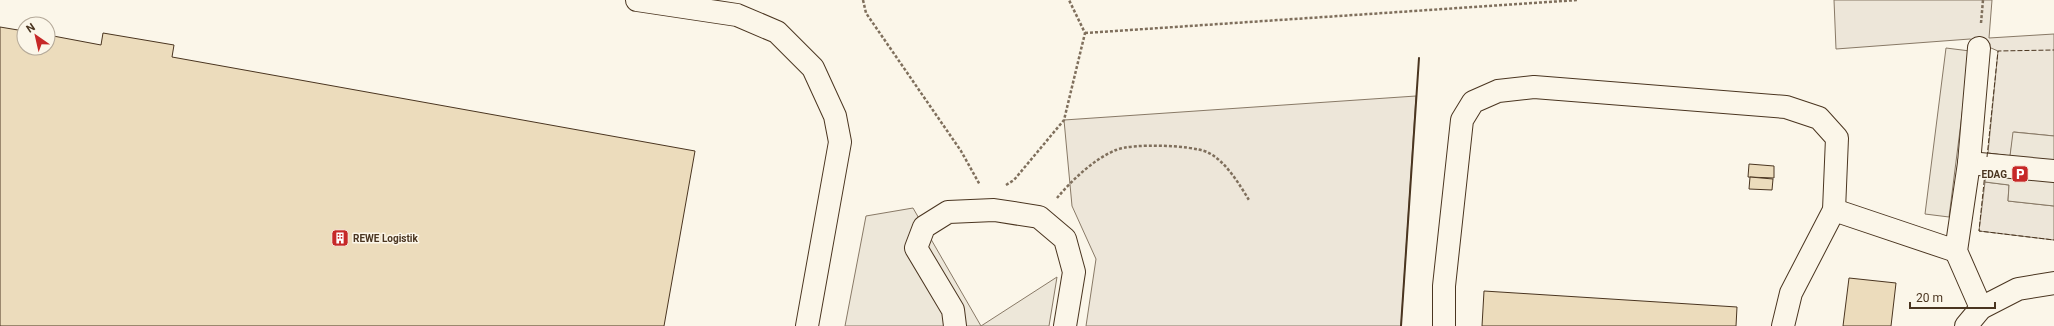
<svg xmlns="http://www.w3.org/2000/svg" width="2054" height="326" font-family="Roboto,sans-serif">
<rect width="100%" height="100%" fill="#fbf6e9"/>
<!-- green -->
<g fill="#ede6d9" stroke="#887966">
<polygon points="1834,0 1992,0 1989,38 2054,34 2054,136 2014,132 2010,156 1988,153 1998,51 1970,39 1836,49"/>
<polygon points="1416,96 1401,326 1086,326 1096,259 1072,206 1064,120"/>
<polygon points="1985,182 2009,185 2008,201 2054,206 2054,240 1979,231"/>
</g>
<!-- parking -->
<g fill="#ede7d9" stroke="#887966">
<polygon points="1946,48 1970,51 1949,217 1925,214"/>
<polygon points="2013,132 2054,136 2054,206 2008,201 2009,185 1985,182 1988,153 2010,156"/>
<polygon points="913,208 981,326 1057,277 1049,326 845,326 866,216"/>
</g>
<!-- building -->
<g fill="#ecdcbc" stroke="#4a3520">
<polygon points="0,27 24,31 24,48 48,48 48,35 101,45 103,33 174,45 172,57 695,151 664,326 0,326"/>
<polygon points="1749,164 1774,166 1774,178 1748,177"/>
<polygon points="1750,177 1773,179 1772,190 1749,189"/>
<polygon points="1849,278 1896,283 1891,326 1843,326"/>
<polygon points="1484,291 1737,307 1736,326 1482,326"/>
</g>
<g fill="none" stroke-linecap="round" stroke-linejoin="round">
<defs>
<g id="minor">
<polyline points="637,0 737,15 777,32 813,68 835,116 840,142 807,326"/>
<polyline points="1979,48 1969,163 1956,251 1981,308"/>
<polyline points="1969,163 2054,171"/>
<polyline points="1834,210 1956,251"/>
<polyline points="955,326 953,310 916,248 924,227 948,212 994,210 1039,217 1065,239 1074,272 1065,326"/>
<polyline points="1444,326 1444,286 1462,120 1473,102 1498,91 1534,87 1786,107 1819,118 1837,138 1834,210 1791,293 1783,326"/>
<polyline points="1966,326 1981,308 2018,289 2054,283"/>
</g>
</defs>
<!-- minor casing -->
<use href="#minor" stroke="#4a3520" stroke-width="24"/>
<!-- path -->
<g stroke="#7f6f5c" stroke-width="2.5" stroke-dasharray="3 2" stroke-linecap="butt">
<polyline points="863,0 866,13 961,151 980,185"/>
<polyline points="1981,23 1983,0"/>
<polyline points="1085,33 1578,0"/>
<polyline points="1006,185 1014,180 1064,120 1085,33 1069,0"/>
<path d="M1057 198C1072 180 1094 159 1116 150 1133 143 1190 145 1207 152 1226 161 1239 184 1249 200"/>
</g>
<!-- minor -->
<use href="#minor" stroke="#fbf6e9" stroke-width="22"/>
<!-- fence -->
<g stroke="#4a3520" stroke-width="1" stroke-dasharray="5 2" stroke-linecap="butt">
<polyline points="1987,157 1998,51 2054,50"/>
<polyline points="1985,173 1979,231 2054,240"/>
</g>
<!-- wall -->
<polyline stroke="#4a3520" stroke-width="2" points="1401,326 1419,58"/>
</g>
<!-- icons -->
<defs>
<symbol id="parking-square" viewBox="-11 -11 22 22"><rect x="-9" y="-9" width="18" height="18" rx="4" fill="#c62828" stroke="#fbf6e9"/><path d="M-3.5-5.5H1a3.5 3.5 0 0 1 0 7H-1V5.5H-3.5ZM-1-3.4V-.6H.8a1.4 1.4 0 0 0 0-2.8Z" fill="#fff"/></symbol>
<symbol id="building-square" viewBox="-11 -11 22 22"><rect x="-9" y="-9" width="18" height="18" rx="4" fill="#c62828" stroke="#fbf6e9"/><path d="M-4-6H4V6H1V3H-1V6H-4ZM-2.5-4.3h1.7v1.8h-1.7ZM.8-4.3h1.7v1.8H.8ZM-2.5-1h1.7V.8h-1.7ZM.8-1h1.7V.8H.8Z" fill="#fff"/></symbol>
</defs>
<g fill-rule="evenodd">
<use href="#parking-square" x="2010" y="164" width="20" height="20"/>
<use href="#building-square" x="330" y="228" width="20" height="20"/>
</g>
<g text-anchor="middle" dominant-baseline="central" stroke-width="3" stroke-linejoin="round" paint-order="stroke">
<!-- poi labels -->
<g font-size="10" font-weight="bold" fill="#4a3520" stroke="#fbf6e9" text-anchor="end">
<text x="2007" y="174">EDAG</text>
<text x="353" y="238" text-anchor="start">REWE Logistik</text>
</g>
</g>
<!-- north arrow -->
<g transform="translate(36 36) rotate(326)"><circle r="19" fill="#fbf6e9" stroke="#b4a999"/>
<path d="M0-3L7 15L0 10L-7 15Z" fill="#c62828"/>
<text y="-6" font-size="11" font-weight="bold" text-anchor="middle" fill="#4a3520">N</text>
</g>
<!-- scale -->
<path d="M1910 302v6h85v-6" fill="none" stroke="#4a3520" stroke-width="2"/>
<text x="1916" y="302" font-size="12" fill="#4a3520" stroke="#fbf6e9" stroke-width="3" paint-order="stroke">20 m</text>
</svg>
